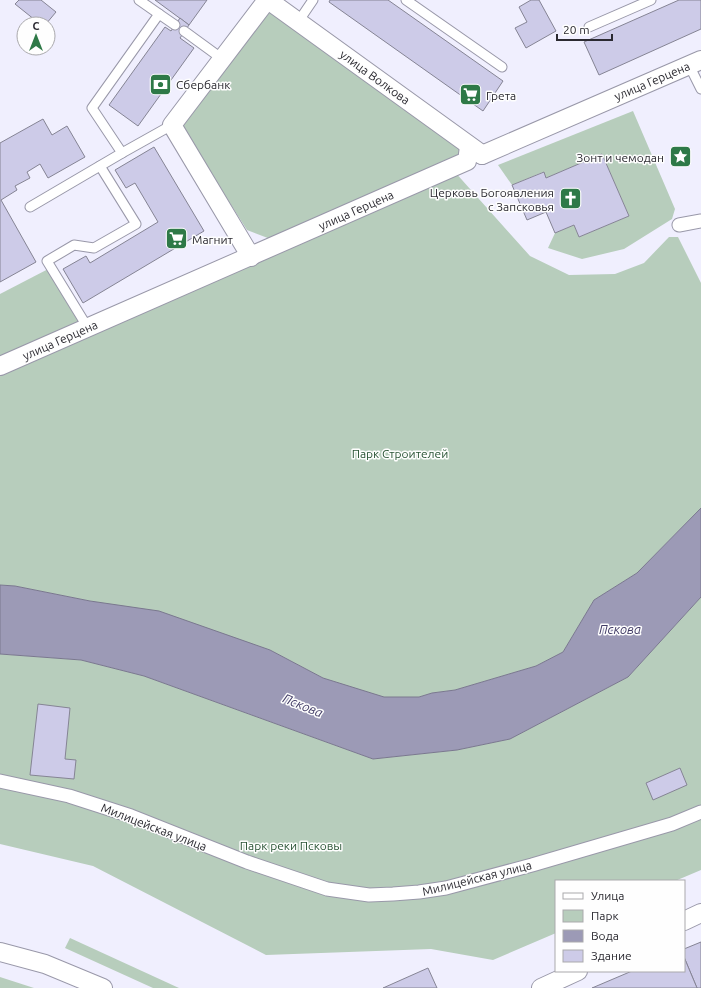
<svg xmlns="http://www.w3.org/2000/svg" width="701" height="988" font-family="Ubuntu,sans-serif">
<rect width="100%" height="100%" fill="#f0effe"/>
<!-- green -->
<g fill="#b7cdbc">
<polygon points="268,6 464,152 273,240 247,230 179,123"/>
<polygon points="633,111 675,209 672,219 624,249 582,259 548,248 555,233 574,225 579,237 629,216 602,154 546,178 543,172 512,185 498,165"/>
<polygon points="454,171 530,256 569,275 615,274 644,263 669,237 678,237 701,283 701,508 637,573 594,600 563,652 536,666 455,690 432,693 419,697 384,698 323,678 270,650 90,601 15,586 0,585 0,375"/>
<polygon points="54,266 87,322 0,360 0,294"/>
<polygon points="701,597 701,870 675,881 556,881 556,933 493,960 431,949 266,955 93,866 0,844 0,654 81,660 144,676 373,759 457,750 510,739 628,677"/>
<polygon points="70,938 179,988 153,988 65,948"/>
<polygon points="0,977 34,988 0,988"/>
</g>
<!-- water -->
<polygon fill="#9c9ab6" stroke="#7a788e" points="701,508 701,597 628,677 510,739 457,750 373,759 144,676 81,660 0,654 0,585 15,586 90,601 159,611 270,650 323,678 384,697 419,697 432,693 455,690 536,666 563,652 594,600 637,573"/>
<!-- building -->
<g fill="#cdcbe8" stroke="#858494">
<polygon points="19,0 41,0 56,12 46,24 40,24 15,4"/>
<polygon points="155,0 207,0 189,25"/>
<polygon points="330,0 388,0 503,81 483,111 329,2"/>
<polygon points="531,0 539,0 556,31 526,48 515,28 527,22 519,7"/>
<polygon points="679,0 701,0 701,29 599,75 584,42"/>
<polygon points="180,18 189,25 180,38 194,48 138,126 109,105 165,27 171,31"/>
<polygon points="43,119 52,135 67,126 85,157 48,178 40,164 27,172 30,178 15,186 17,190 1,200 36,262 0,282 0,143"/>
<polygon points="154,147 204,231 83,303 63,269 86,256 90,263 158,222 135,183 126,188 115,170"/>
<polygon points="602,154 629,216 579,237 574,225 555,233 546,212 527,220 512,185 544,172 546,178"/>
<polygon points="38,704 70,708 65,759 76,760 74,779 30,775"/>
<polygon points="680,768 687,785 653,800 646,783"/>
<polygon points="701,942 701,988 697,988 684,957 684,949"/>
<polygon points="684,957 697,988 592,988 632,971 684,971"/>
<polygon points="428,968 437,988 383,988"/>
</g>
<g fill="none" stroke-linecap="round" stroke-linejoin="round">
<defs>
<g id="service">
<polyline points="139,0 159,14 92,108 122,153 172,125"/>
<polyline points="406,0 502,67"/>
<polyline points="159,14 175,25"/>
<polyline points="298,22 313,0"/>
<polyline points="589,27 651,0"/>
<polyline points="184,31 221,58"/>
<polyline points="689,65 701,89"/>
<polyline points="30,207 122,153"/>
<polyline points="88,328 47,261 74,245 94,248 136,224 100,166"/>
</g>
<g id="pedestrian">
<polyline points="679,225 701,221"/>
<polyline points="0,781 69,796 131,816 247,862 327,889 369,895 393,894 419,892 446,888 532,865 672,824 701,812"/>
</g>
<g id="minor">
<polyline points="268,0 480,153"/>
<polyline points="482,155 701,60"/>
<polyline points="251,257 172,125 267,0"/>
<polyline points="0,366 467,161 469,147 482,155"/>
<polyline points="684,921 701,913"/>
<polyline points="0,952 45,964 103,988"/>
<polyline points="541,988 578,971"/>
</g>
</defs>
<!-- service casing -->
<use href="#service" stroke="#9998a9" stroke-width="11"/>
<!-- pedestrian casing -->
<use href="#pedestrian" stroke="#9998a9" stroke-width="15"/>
<!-- minor casing -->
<use href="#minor" stroke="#9998a9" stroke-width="20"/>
<!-- service -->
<use href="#service" stroke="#fff" stroke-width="9"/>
<!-- pedestrian -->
<use href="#pedestrian" stroke="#fff" stroke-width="13"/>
<!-- minor -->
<use href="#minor" stroke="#fff" stroke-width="18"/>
</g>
<!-- icons -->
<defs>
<symbol id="bank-square" viewBox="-11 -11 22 22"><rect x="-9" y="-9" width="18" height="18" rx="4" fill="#2e7947" stroke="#fefefe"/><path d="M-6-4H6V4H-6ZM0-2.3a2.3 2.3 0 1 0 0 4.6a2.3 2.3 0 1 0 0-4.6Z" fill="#fff"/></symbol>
<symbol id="supermarket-square" viewBox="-11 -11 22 22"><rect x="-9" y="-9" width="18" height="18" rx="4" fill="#2e7947" stroke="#fefefe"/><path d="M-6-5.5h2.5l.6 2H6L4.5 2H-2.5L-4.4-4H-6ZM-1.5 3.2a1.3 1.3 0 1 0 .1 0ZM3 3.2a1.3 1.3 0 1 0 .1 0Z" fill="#fff"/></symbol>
<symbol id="sight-square" viewBox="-11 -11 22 22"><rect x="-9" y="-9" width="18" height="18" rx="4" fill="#2e7947" stroke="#fefefe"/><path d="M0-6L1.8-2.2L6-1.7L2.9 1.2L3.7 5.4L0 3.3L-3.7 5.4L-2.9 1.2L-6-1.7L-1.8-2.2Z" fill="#fff"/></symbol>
<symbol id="church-square" viewBox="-11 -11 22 22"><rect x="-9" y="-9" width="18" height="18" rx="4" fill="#2e7947" stroke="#fefefe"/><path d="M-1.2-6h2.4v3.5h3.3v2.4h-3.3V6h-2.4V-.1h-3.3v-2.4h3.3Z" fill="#fff"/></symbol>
</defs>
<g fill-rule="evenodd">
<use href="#bank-square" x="148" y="72" width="25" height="25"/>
<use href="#supermarket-square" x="458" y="82" width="25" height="25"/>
<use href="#sight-square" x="668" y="144" width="25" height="25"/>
<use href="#church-square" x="558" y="186" width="25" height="25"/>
<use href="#supermarket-square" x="164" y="226" width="25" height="25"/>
</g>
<g text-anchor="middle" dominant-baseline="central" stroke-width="3" stroke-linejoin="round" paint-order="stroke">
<!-- street labels -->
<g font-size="12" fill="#2b2a31" stroke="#fefefe">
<text transform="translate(375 77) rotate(36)">улица Волкова</text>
<text transform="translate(652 81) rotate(-23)">улица Герцена</text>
<text transform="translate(356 210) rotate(-24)">улица Герцена</text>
<text transform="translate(60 340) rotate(-24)">улица Герцена</text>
<text transform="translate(154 827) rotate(21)">Милицейская улица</text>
<text transform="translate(477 878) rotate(-14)">Милицейская улица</text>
</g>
<!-- poi labels -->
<g font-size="12" fill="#2b2a31" stroke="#fefefe" text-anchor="start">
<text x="176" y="84">Сбербанк</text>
<text x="486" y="95">Грета</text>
<text x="664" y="157" text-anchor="end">Зонт и чемодан</text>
<text x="554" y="192" text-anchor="end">Церковь Богоявления<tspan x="554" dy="14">с Запсковья</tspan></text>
<text x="192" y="239">Магнит</text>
</g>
<!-- park labels -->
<g font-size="12" fill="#285334" stroke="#fefefe">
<text x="400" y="453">Парк Строителей</text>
<text x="291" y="845">Парк реки Псковы</text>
</g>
<!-- water labels -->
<g font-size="13" font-style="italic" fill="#423c66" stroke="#fefefe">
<text x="620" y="629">Пскова</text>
<text transform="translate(303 705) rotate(22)">Пскова</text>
</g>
</g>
<!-- legend -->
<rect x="555" y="880" width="130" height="92" fill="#fefefe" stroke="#aaa9ac"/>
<rect x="563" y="893" width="20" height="6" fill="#ffffff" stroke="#aaa9ac"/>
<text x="591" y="900" font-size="12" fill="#2b2a31">Улица</text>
<rect x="563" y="910" width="20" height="12" fill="#b7cdbc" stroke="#aaa9ac"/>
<text x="591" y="920" font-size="12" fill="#2b2a31">Парк</text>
<rect x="563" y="930" width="20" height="12" fill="#9c9ab6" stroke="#aaa9ac"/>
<text x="591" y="940" font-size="12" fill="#2b2a31">Вода</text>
<rect x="563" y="950" width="20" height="12" fill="#cdcbe8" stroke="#aaa9ac"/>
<text x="591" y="960" font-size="12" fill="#2b2a31">Здание</text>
<!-- north arrow -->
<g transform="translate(36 36)"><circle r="19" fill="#fefefe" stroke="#aaa9ac"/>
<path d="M0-3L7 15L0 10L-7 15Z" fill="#2e7947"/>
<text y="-6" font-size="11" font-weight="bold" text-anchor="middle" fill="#2b2a31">С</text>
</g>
<!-- scale -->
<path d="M557 34v6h55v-6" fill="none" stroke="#2b2a31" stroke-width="2"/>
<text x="563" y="34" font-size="12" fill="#2b2a31" stroke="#fefefe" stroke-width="3" paint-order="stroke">20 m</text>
</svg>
